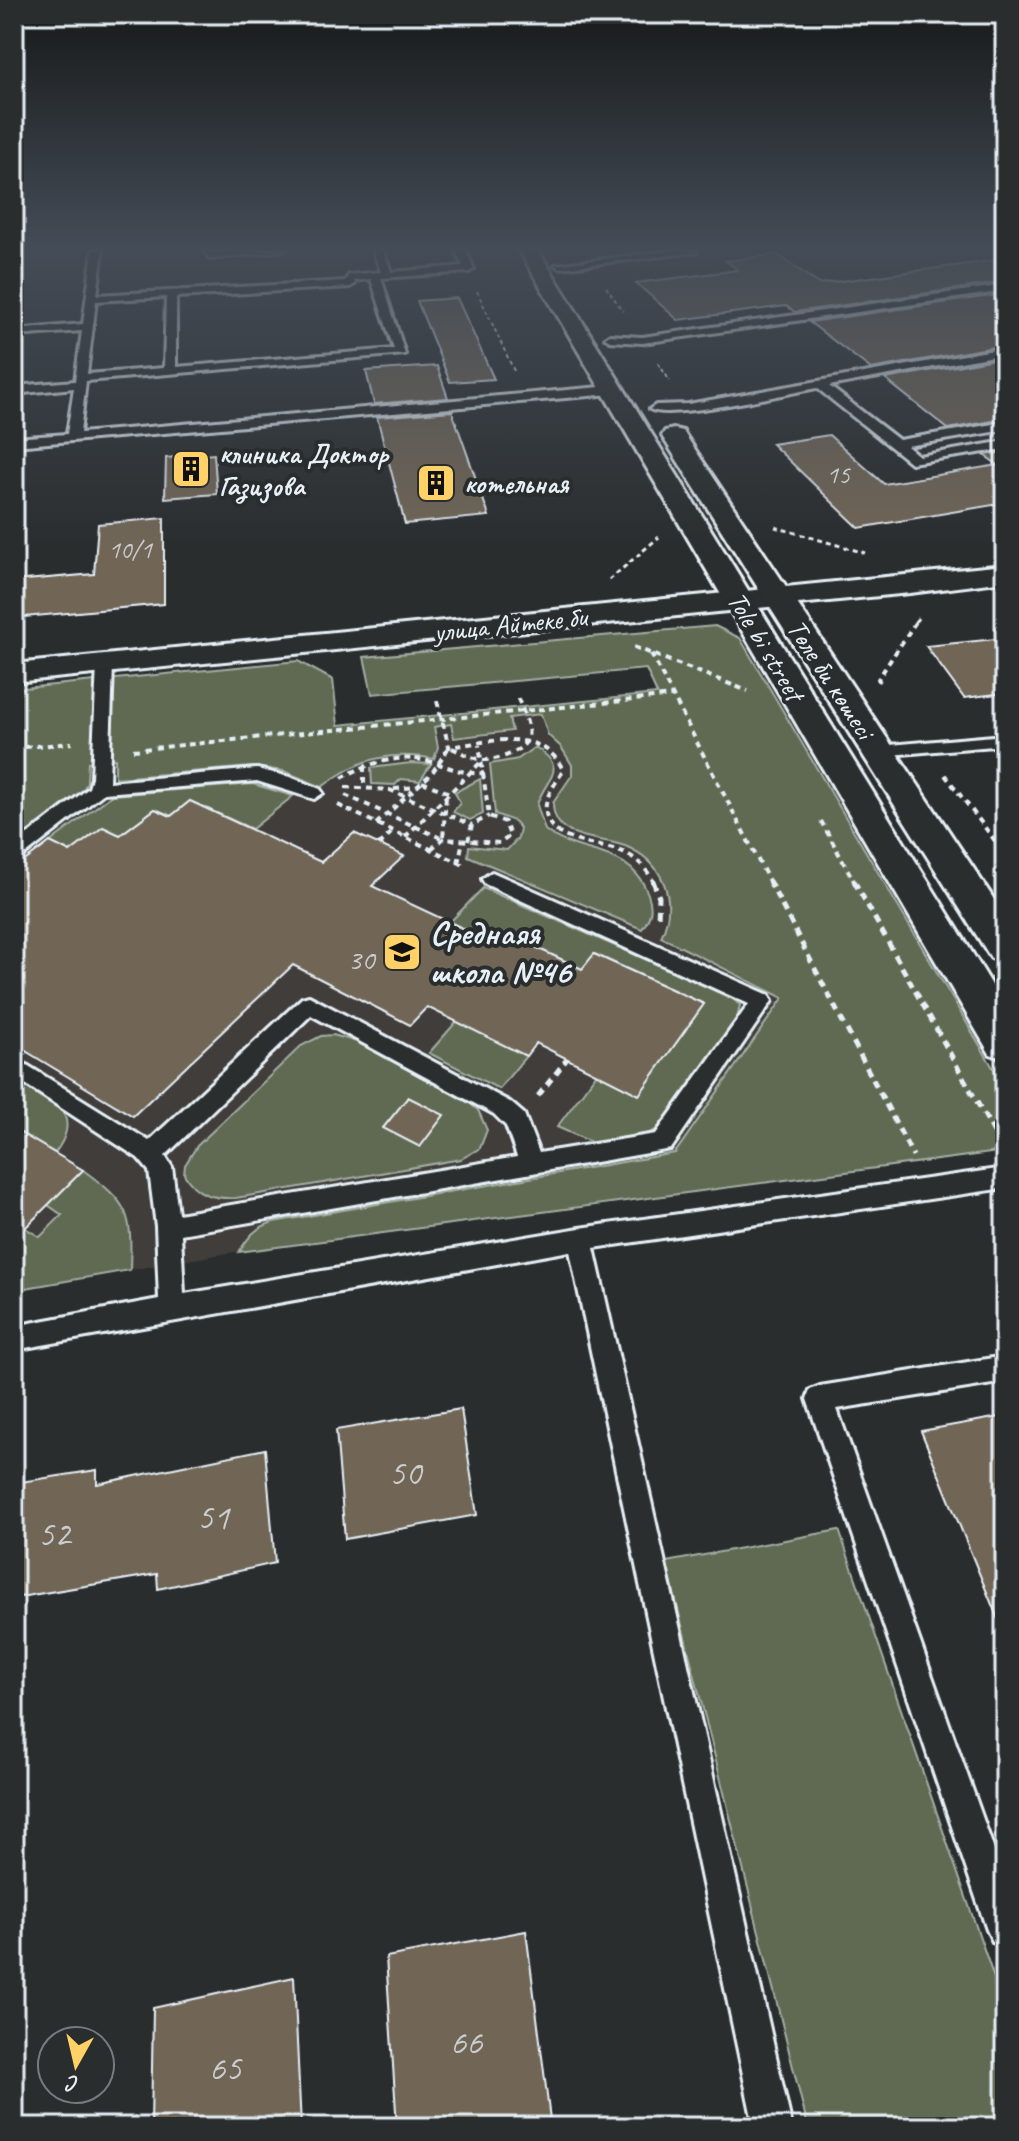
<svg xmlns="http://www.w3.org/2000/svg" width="1019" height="2141" font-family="Caveat,sans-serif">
<rect width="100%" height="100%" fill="#2a2d2e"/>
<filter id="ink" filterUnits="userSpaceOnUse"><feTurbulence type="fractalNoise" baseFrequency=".0125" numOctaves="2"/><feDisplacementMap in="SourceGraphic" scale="16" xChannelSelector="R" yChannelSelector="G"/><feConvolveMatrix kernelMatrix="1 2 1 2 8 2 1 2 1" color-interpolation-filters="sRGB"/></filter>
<g filter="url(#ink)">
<!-- built -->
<polygon fill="#3f3e3a" points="668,701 881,1141 14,1290 14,755 451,724"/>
<!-- green -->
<g fill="#616b52" stroke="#a4aea5" stroke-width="2">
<path d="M715 626 740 638 1005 1088V1151L239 1252C249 1236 255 1228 273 1222L675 1153 783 998 661 937C678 900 664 862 625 846 599 836 553 842 553 803L572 775V765L561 747 548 735 541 714 509 718 512 731 454 738 451 724 434 727 438 747 434 759C390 750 357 759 322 787L284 771 252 767 115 778V759L88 762 87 782 82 793 14 842V689L298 661 333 680 338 725 657 694 646 669 372 694 364 657Z"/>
<path d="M535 747C571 770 545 777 537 805L545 830C580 858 629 843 648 894 653 908 651 917 642 929L468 856 469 846 507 850 518 838 520 828 514 821 495 814 490 764 518 759Z"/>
<polygon points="411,763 431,764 420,781 401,779 395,785 372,784 371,768"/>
<polygon points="480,779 483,814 470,820 453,812 460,803 455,792"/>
<polygon points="253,784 293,796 252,829 190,801 171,816 155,809 120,835 70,852 50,842 112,795"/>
<polygon points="483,888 729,996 740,1005 737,1019 657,1129 643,1137 593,1143 557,1127 597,1073 639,1094 704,1004 595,954 582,969 506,934 496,944 450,922"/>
<polygon points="457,1021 526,1056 499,1089 429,1053"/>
<path d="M333 1035 358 1042 468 1102 478 1110 487 1130 480 1148 461 1159 236 1198C213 1199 196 1195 184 1174L185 1165 197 1146 301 1046 321 1036Z"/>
<path d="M14 1080C47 1100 87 1110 55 1153L14 1129Z"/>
<path d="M83 1170C130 1204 132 1213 130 1270L14 1290V1221L40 1237 62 1215 48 1205Z"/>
<polygon points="839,1530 1005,2010 1005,2127 808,2127 666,1562"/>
</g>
<!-- building -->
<g fill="#716657" stroke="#e8f1f8" stroke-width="2">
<polygon points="777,254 819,284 1005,259 1005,282 795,312 786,306 678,320 636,283 738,270 726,261"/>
<polygon points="1005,294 1005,345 871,369 809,322"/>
<polygon points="457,298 494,379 450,382 417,301"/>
<polygon points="1005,357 1005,419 948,429 885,379"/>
<polygon points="437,366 448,398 374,404 366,371"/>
<polygon points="452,411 489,516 405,524 377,417"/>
<polygon points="829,435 884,484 998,465 984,455 1005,452 1005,503 859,528 772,444"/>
<polygon points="214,454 217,494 165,498 166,458"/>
<polygon points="164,518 164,604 14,618 14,581 94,574 98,524"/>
<polygon points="1005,638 1005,693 964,698 926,646"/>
<polygon points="190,801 321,862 354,833 404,856 372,886 496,944 505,933 582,969 594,954 704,1004 639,1095 536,1043 526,1056 427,1007 410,1025 293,965 133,1116 14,1044 14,869 50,842 70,852 103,827 120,835 155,809 171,816"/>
<polygon points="408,1097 444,1115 420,1147 383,1128"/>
<polygon points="14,1129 83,1170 14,1239"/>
<polygon points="461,1409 477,1515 345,1539 336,1430"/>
<polygon points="1005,1416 1005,1634 1004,1634 921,1431"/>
<polygon points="265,1449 275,1563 158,1589 157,1574 14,1598 14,1483 97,1470 97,1484"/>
<polygon points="526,1931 551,2127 397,2127 386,1957"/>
<polygon points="294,1977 301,2127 151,2127 153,2008"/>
</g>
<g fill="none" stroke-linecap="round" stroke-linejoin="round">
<defs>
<g id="service">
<path d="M93 250H103L97 295 345 281 349 275 381 272 373 250H383L391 272 463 266 456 250H466L474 269 469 272 381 278 405 354 86 381 80 433 612 386 618 390 612 394 14 446V438L67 434 74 388 14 394V386L75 381 82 331 14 336V330L83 324ZM371 279 394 349 176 367V297L350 287 355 284 354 281ZM166 297 164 368 87 374 96 301Z"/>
<polygon points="204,250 214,253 287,250 210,259"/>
<polygon points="678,250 697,252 560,268 555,265"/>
<polygon points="1005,285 1005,291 642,343 610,341 605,338 610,335 642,337"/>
<path d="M1005 348V354L829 386 899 440 1005 422V430L907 446 919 456 1005 441V449L911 463 817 388C789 393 668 421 650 409L656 405 688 404Z"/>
<polygon points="105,659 113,664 109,782 257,769 290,777 320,789 323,793 314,799 257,781 104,793 21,858 14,860 14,845 89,788 92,778 97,664"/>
<polygon points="1005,735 1005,745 878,756 869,751 878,746"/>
<path d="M492 872 769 995 772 1001 671 1149 181 1234 184 1294 580 1228 1005 1168V1188L594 1248 792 2127H754L570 1251 14 1350V1326L159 1299 156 1226 149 1171 138 1158 14 1077V1057L149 1141 302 998 309 996 510 1102 524 1114 539 1153 656 1134 749 1004 485 884 482 879ZM311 1015 494 1114 506 1126 517 1157 178 1214 172 1167 165 1156Z"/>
<polygon points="1005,1356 1005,1382 837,1409 1005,1881 1005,1948 993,1942 987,1930 807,1399 810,1390 820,1386"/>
</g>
<polygon id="minor" points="1005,565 1005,581 910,593 14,682 14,664"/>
<g id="secondary">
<polygon points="519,250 538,250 1005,1006 1005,1059 990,1054"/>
<polygon points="674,429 683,431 686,436 1005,916 1005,963 991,958 662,436 665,431"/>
</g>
</defs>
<!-- service casing -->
<use href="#service" stroke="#e8f1f8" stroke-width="6"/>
<!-- minor casing -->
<use href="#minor" stroke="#e8f1f8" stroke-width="6"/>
<!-- secondary casing -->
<use href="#secondary" stroke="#e8f1f8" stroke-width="6"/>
<!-- path-far3 -->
<g stroke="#e8f1f8" stroke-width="2" stroke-dasharray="4 3" stroke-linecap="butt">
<polyline points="606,287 623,311"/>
<polyline points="477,291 515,373"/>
<polyline points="658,363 670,381"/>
</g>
<!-- path-far2 -->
<g stroke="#e8f1f8" stroke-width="3" stroke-dasharray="5 4" stroke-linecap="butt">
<polyline points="775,527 865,553"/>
<polyline points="609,580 659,537"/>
<polyline points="915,622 919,617"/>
</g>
<!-- path-far1 -->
<g stroke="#e8f1f8" stroke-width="4" stroke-dasharray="6 5" stroke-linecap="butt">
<polyline points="634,647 748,691"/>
<polyline points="651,654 770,883"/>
<polyline points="880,682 878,679 917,620"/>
<path d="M437 701 449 747C488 742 543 726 563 770 558 781 548 791 546 804 541 845 599 842 623 852 637 858 648 870 654 883"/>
<polyline points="14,748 72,743"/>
<polyline points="133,750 673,696"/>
<polyline points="364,766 364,788"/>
<polyline points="945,775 1005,854"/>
<path d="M342 778C367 763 398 754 428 761 448 766 463 775 484 773"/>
<polyline points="422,782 450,793"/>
<polyline points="345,787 390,790 472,825"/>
<polyline points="394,789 416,787"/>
<polyline points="345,795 443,839 446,796"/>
<polyline points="338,805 466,866"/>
<polyline points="821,821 855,883"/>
<path d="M376 824 432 773 449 747C460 751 474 760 485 760 499 760 525 751 528 737 531 725 520 705 516 694"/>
<polyline points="405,837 482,761"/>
<polyline points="468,841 472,825 489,816"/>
<polyline points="379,845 392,832"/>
<polyline points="431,849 443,839 500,843 510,836 505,822 489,816 479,745"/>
<polyline points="458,863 463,841"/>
</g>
<!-- path -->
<g stroke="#e8f1f8" stroke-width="5" stroke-dasharray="8 6" stroke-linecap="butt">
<polyline points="653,881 659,897 658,919"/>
<polyline points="769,881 913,1156"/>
<polyline points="854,881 1001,1145"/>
<polyline points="538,1096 567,1059"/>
</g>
<!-- service -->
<use href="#service" fill="#2a2d2e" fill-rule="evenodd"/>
<!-- minor -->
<use href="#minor" fill="#2a2d2e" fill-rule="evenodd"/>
<!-- secondary -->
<use href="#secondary" fill="#2a2d2e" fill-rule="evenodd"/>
</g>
</g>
<!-- sky -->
<linearGradient id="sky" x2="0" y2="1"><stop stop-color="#171919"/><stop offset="0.45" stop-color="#444c57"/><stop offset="1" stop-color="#444c57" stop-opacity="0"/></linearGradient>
<rect width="1019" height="550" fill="url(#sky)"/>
<!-- icons -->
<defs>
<symbol id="building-square" viewBox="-11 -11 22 22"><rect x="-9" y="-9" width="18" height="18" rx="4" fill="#ffd166" stroke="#2a2d2e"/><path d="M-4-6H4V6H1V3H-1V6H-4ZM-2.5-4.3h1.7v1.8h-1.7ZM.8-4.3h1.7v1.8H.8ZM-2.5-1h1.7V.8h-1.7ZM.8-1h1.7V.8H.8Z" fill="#111"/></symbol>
<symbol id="school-square" viewBox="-11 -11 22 22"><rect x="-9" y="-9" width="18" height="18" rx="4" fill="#ffd166" stroke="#2a2d2e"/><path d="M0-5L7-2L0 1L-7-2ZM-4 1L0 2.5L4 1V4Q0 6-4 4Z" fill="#111"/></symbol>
</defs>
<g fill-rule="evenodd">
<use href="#building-square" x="169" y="447" width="44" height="44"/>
<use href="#building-square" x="414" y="461" width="44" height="44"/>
<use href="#school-square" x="380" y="930" width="44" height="44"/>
</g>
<g text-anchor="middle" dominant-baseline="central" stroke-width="8" stroke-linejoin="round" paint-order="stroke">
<!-- far-number labels -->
<g font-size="26" fill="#caced0">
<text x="838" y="474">15</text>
<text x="130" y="549">10/1</text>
</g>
<!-- far-poi labels -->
<g font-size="28" font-weight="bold" fill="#e8f1f8" stroke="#2a2d2e" text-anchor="start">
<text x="219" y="453">клиника Доктор<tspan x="219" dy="32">Газизова</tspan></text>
<text x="464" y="483">котельная</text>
</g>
<!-- far-street labels -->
<g font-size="28" fill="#e8f1f8" stroke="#2a2d2e">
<text transform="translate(510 624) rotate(-6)">улица Айтеке би</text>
<text transform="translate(766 646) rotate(59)">Tole bi street</text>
<text transform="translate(831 679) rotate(57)">Төле би көшесі</text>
</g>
<!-- number labels -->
<g font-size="30" fill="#caced0">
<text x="361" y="959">30</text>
</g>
<!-- poi labels -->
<g font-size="34" font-weight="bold" fill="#e8f1f8" stroke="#2a2d2e" text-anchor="start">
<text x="430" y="932">Среднаяя<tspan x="430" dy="39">школа №46</tspan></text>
</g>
<!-- near-number labels -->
<g font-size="36" fill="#caced0">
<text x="405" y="1473">50</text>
<text x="213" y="1517">51</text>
<text x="54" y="1534">52</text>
<text x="466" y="2042">66</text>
<text x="225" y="2068">65</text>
</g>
</g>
<!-- margin -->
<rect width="1019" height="2141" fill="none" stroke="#2a2d2e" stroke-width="48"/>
<rect x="24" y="24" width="971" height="2093" fill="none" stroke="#e8f1f8" stroke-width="3" filter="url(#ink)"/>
<!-- north arrow -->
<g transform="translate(76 2065) rotate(188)"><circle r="38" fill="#2a2d2e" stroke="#767b7f" stroke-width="2"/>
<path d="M0-6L14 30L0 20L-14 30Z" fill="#ffd166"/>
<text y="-12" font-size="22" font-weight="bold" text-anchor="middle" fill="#e8f1f8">С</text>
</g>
</svg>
